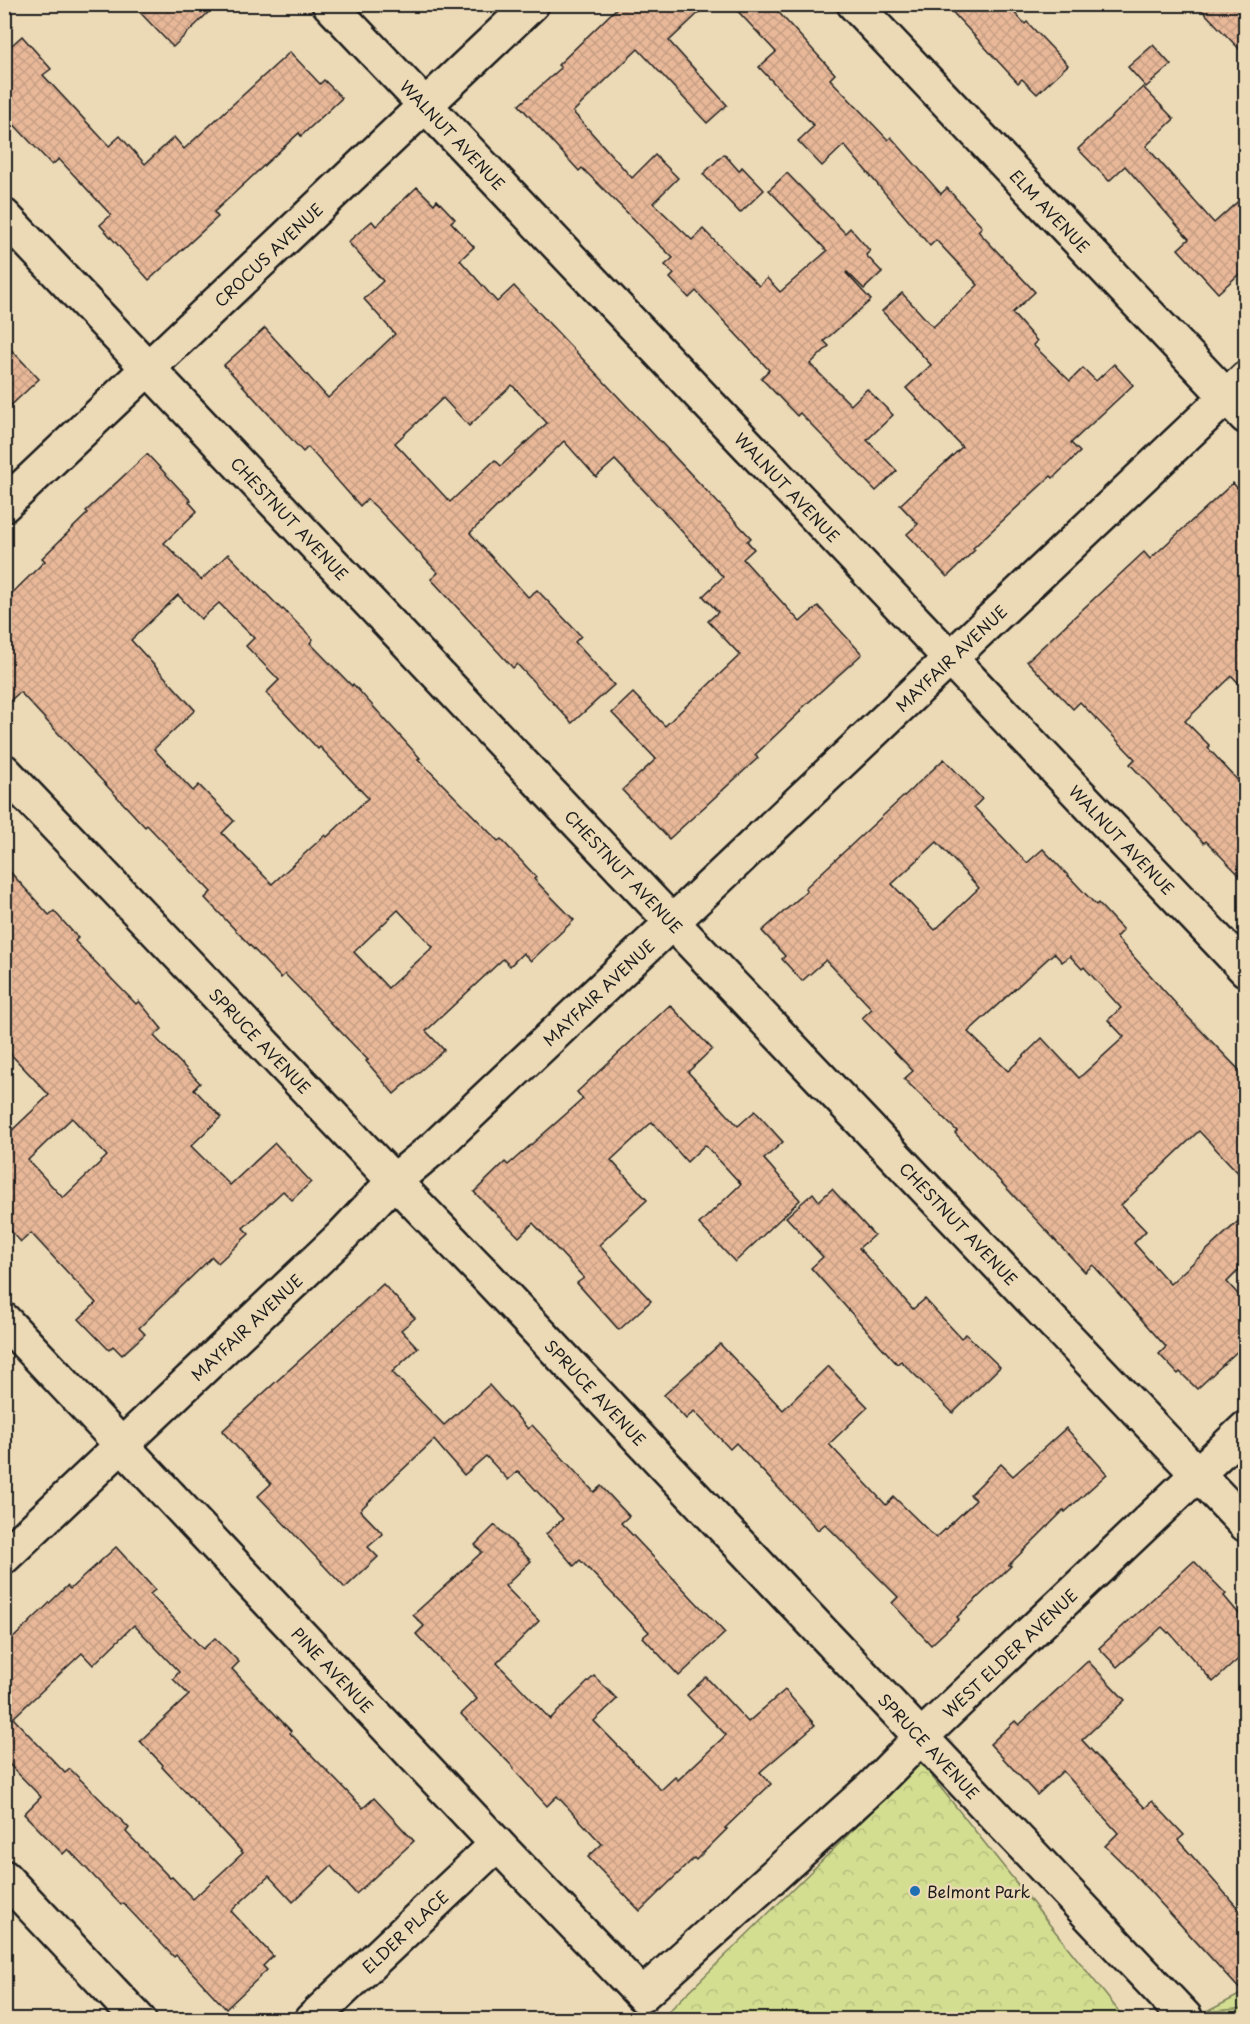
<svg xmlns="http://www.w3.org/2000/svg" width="1250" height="2024" font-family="'Playpen Sans',sans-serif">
<defs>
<pattern id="forest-crowns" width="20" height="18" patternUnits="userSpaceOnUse" patternTransform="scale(1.5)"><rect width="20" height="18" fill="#d3de91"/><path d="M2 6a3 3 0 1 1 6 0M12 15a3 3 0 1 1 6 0" fill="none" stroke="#b5be7c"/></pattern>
<pattern id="building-cross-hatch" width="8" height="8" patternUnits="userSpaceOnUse" patternTransform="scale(1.5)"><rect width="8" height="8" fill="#e8b899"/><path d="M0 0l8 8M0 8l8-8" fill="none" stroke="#c69e83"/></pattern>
</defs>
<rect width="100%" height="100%" fill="#ecdab7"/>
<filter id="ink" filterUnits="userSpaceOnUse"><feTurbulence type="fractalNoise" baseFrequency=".0167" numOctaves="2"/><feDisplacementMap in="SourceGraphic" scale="12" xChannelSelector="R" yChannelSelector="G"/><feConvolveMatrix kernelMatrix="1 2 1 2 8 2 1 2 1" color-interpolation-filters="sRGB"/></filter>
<g filter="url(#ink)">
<!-- green -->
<polygon fill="#d3de91" stroke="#787d56" stroke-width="1.5" points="1245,1992 1245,2019 1193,2019"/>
<!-- forest -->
<g fill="url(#forest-crowns)" stroke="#787d56" stroke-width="1.5">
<polygon points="921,1763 1125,2019 661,2019"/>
<polygon points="1245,2008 1245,2019 1136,2019"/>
</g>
<!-- building -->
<g fill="url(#building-cross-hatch)" stroke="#1c1c1c" stroke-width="1.5" fill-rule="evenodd">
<polygon points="132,4 217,4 173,47"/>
<polygon points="621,4 708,4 669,41 727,105 707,123 638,49 573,112 632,178 655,155 678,178 653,203 692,240 703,229 759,286 767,278 780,292 827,251 769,190 787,173 845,233 850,228 870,251 866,255 882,272 864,289 847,272 846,273 871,300 824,341 829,346 810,364 851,405 867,389 893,415 867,440 897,471 876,491 800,413 797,416 761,378 769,370 696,291 689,298 670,278 674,274 665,265 673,258 582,168 579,171 519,105 561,68 558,65"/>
<polygon points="731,4 771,4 835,74 830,79 888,140 891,137 941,194 947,188 982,227 978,231 1035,292 1012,313 1037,341 1033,345 1070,381 1083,368 1096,381 1114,364 1133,385 1071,443 1080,452 1053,478 1051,476 973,548 975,550 947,577 907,534 918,524 900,505 962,447 906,388 931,365 882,311 902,293 933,327 978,285 936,240 930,246 844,145 822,166 798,141 814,126 759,67 776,52"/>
<polygon points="945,4 1006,4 1025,24 1027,22 1068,65 1037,94 1022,79 1018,83"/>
<polygon points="1196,4 1245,4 1245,55"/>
<polygon points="22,36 51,69 43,75 109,146 120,136 145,164 174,137 184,149 290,52 320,84 324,80 342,98 301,136 299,133 214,212 218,217 149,280 100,225 111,215 59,159 52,165 4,114 4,52"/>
<polygon points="1153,45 1171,65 1146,87 1128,67"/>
<polygon points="1143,87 1174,119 1146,146 1214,223 1245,195 1245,269 1218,293 1178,249 1189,239 1125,166 1109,181 1078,149"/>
<polygon points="724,154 739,171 742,167 764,190 740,213 703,174"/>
<path d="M417 187 434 204 437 200 455 219 451 222 474 247 460 260 497 302 514 286 751 538 747 541 754 549 743 559 800 622 818 606 862 654 800 710 801 711 755 755 758 758 669 839 622 790 656 759 612 713 633 693 665 726 740 655 708 621 718 612 703 596 723 577 667 515 615 460 596 477 564 441 470 533 528 597 537 590 581 636 575 642 614 685 572 723 517 664 513 668 431 579 438 573 376 507 367 499 360 506 308 447 303 452 224 365 265 328 328 398 395 334 364 299 383 281 348 242 372 221 376 226ZM512 385 547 423 501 466 495 460 450 502 395 443 443 398 469 426Z"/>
<polygon points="4,342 39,379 4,412"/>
<path d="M147 454 191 501 189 502 197 511 164 543 201 580 228 554 282 610 283 609 313 639 310 643 352 686 353 684 420 758 418 759 498 841 501 839 536 877 534 879 574 920 531 961 523 953 510 966 503 959 426 1031 444 1050 394 1094 366 1061 368 1060 285 974 281 978 205 898 211 892 147 825 145 827 20 692 4 706V601L45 561 42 558 88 513 86 511ZM178 595 201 619 219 603 254 638 246 646 279 680 266 693 318 749 320 747 368 798 327 837 325 835 272 884 222 833 234 821 199 785 193 791 154 749 195 710 131 640ZM398 910 433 947 388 988 354 952Z"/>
<polygon points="1233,483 1245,497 1245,690 1232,676 1185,721 1210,746 1208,748 1245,788 1245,881 1206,841 1204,843 1182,820 1130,764 1135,759 1080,702 1073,709 1027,661 1144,552 1150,559"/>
<path d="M944 759 982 799 974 807 1027 863 1043 849 1096 905 1098 903 1123 930 1116 937 1186 1015 1245 1076V1180L1199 1131 1121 1205 1146 1231 1134 1243 1170 1284 1245 1215V1264L1227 1282 1245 1302V1344L1197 1389 1180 1372 1178 1374 1159 1354 1166 1347 1093 1265 1085 1272 955 1133 957 1131 904 1079 913 1071 862 1018 872 1009 826 960 802 981 782 959 785 956 762 931 807 891 805 888ZM937 842 979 888 935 930 892 884ZM1054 953 1062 962 1070 956 1082 969 1084 967 1121 1008 1108 1020 1124 1037 1079 1078 1042 1038 1008 1071 968 1032Z"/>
<path d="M4 865 49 915 54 911 78 938 75 941 136 1004 139 1001 162 1029 154 1036 200 1083 194 1089 221 1117 191 1146 230 1185 275 1143 311 1182 292 1200 283 1191 243 1228 249 1234 218 1263 212 1257 139 1328 145 1334 122 1355 113 1346 109 1350 79 1319 96 1303 31 1233 21 1242 4 1223V1135L6 1136 49 1095 4 1047ZM72 1118 107 1156 63 1198 28 1160Z"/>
<polygon points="670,1005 712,1049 688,1072 738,1126 755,1111 783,1142 764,1159 800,1200 735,1262 699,1224 741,1184 705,1145 687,1162 652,1122 611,1160 647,1200 599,1245 651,1301 619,1330 577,1283 584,1278 533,1223 519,1237 474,1192 505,1162 508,1165 583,1099 577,1092"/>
<polygon points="832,1189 874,1235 859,1248 913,1309 925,1299 961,1338 966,1334 1000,1367 953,1413 901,1361 897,1364 811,1268 823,1257 786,1217 813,1193 819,1201"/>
<polygon points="383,1284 415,1318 401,1330 418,1348 392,1372 444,1425 489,1385 528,1429 532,1425 594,1492 601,1486 629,1516 621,1523 725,1633 679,1676 643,1637 649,1632 580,1560 574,1566 546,1534 563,1519 518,1471 508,1480 486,1456 464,1475 434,1440 360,1510 383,1534 368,1547 378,1557 345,1588 258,1496 271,1484 222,1431"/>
<polygon points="720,1344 783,1410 828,1366 868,1407 829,1444 886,1505 894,1497 936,1538 976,1500 970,1495 1001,1464 1013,1476 1066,1428 1107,1474 1065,1512 1064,1510 1009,1565 1011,1566 957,1617 959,1619 931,1645 892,1603 898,1597 825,1524 818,1530 736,1443 730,1449 694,1411 686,1419 664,1395"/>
<polygon points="495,1525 531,1561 505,1586 539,1621 497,1663 550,1719 594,1676 617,1699 594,1721 661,1790 675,1777 678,1780 726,1735 687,1695 706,1677 748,1722 785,1690 815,1725 760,1772 771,1784 725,1828 727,1829 696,1860 694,1858 640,1911 588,1857 602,1844 557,1796 547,1806 513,1769 514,1768 461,1714 477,1699 416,1634 424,1626 413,1615 482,1552 475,1545"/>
<path d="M116 1547 155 1590 150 1594 203 1649 215 1638 239 1662 232 1669 291 1731 290 1733 363 1808 374 1798 414 1841 356 1894 331 1866 293 1902 269 1876 231 1911 273 1956 263 1966 267 1970 226 2009 176 1955 174 1957 123 1903 121 1905 68 1849 63 1854 24 1814 41 1797 4 1759V1647L67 1586 70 1589ZM134 1625 179 1672 173 1679 189 1695 140 1741 163 1765 162 1767 243 1853 193 1899 172 1877 170 1878 126 1832 129 1828 70 1769 65 1773 13 1718 82 1653 93 1665Z"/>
<polygon points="1194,1561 1226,1594 1224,1596 1245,1621 1245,1653 1213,1682 1169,1632 1168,1633 1162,1627 1117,1667 1099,1648"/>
<polygon points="1088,1661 1125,1700 1082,1740 1145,1808 1152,1801 1184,1835 1178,1840 1245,1916 1245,1995 1133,1873 1105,1846 1118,1833 1063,1771 1037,1795 990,1744 1015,1721 1019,1725"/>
</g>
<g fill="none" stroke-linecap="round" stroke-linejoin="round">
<defs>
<g id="minor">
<path id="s1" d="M329 4 1246 970"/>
<path id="s2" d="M854 4 1246 417"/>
<path id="s3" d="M4 216 672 922 1246 1525"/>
<path id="s4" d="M4 505 532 4"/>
<path id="s5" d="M4 771 394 1181 489 1279 1185 2017"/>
<path id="s6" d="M4 1320 497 1844 642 1995 873 1786 921 1737 1246 1428"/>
<path id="s7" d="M4 1557 341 1237 394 1181 435 1147 1246 378"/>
<polyline points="4,1877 139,2020"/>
<path id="s8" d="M311 2020 497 1844"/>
</g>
</defs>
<!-- minor casing -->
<use href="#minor" stroke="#1c1c1c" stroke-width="38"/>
<!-- minor -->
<use href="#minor" stroke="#ecdab7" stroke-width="33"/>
</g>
</g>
<!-- markers -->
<circle fill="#1f6fb2" stroke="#ecdab7" stroke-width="2" cx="915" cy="1891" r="6"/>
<g text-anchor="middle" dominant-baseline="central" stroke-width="4.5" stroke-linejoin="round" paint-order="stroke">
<!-- street labels -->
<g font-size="16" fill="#1c1c1c" stroke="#ecdab7">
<text stroke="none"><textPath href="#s1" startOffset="180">WALNUT AVENUE</textPath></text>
<text stroke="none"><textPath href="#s2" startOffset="285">ELM AVENUE</textPath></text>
<text stroke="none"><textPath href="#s4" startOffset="364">CROCUS AVENUE</textPath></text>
<text stroke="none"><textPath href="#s1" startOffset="666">WALNUT AVENUE</textPath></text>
<text stroke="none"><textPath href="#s3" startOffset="416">CHESTNUT AVENUE</textPath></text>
<text stroke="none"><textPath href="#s7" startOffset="1306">MAYFAIR AVENUE</textPath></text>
<text stroke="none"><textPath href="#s1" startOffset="1152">WALNUT AVENUE</textPath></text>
<text stroke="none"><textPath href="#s3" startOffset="902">CHESTNUT AVENUE</textPath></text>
<text stroke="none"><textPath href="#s7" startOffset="820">MAYFAIR AVENUE</textPath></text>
<text stroke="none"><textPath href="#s5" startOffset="372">SPRUCE AVENUE</textPath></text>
<text stroke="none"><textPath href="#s3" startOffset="1388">CHESTNUT AVENUE</textPath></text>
<text stroke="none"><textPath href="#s7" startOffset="334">MAYFAIR AVENUE</textPath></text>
<text stroke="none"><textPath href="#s5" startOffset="858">SPRUCE AVENUE</textPath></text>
<text stroke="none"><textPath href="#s6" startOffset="1431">WEST ELDER AVENUE</textPath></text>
<text stroke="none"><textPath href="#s6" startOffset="480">PINE AVENUE</textPath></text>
<text stroke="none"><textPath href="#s5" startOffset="1344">SPRUCE AVENUE</textPath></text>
<text stroke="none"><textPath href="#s8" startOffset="129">ELDER PLACE</textPath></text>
</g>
<!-- poi labels -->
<g font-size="16" fill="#1c1c1c" stroke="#ecdab7" text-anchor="start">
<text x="927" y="1891">Belmont Park</text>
</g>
</g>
<!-- margin -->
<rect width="1250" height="2024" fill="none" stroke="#ecdab7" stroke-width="24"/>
<rect x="12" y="12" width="1226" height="2000" fill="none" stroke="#1c1c1c" stroke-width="2" filter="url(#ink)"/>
</svg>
